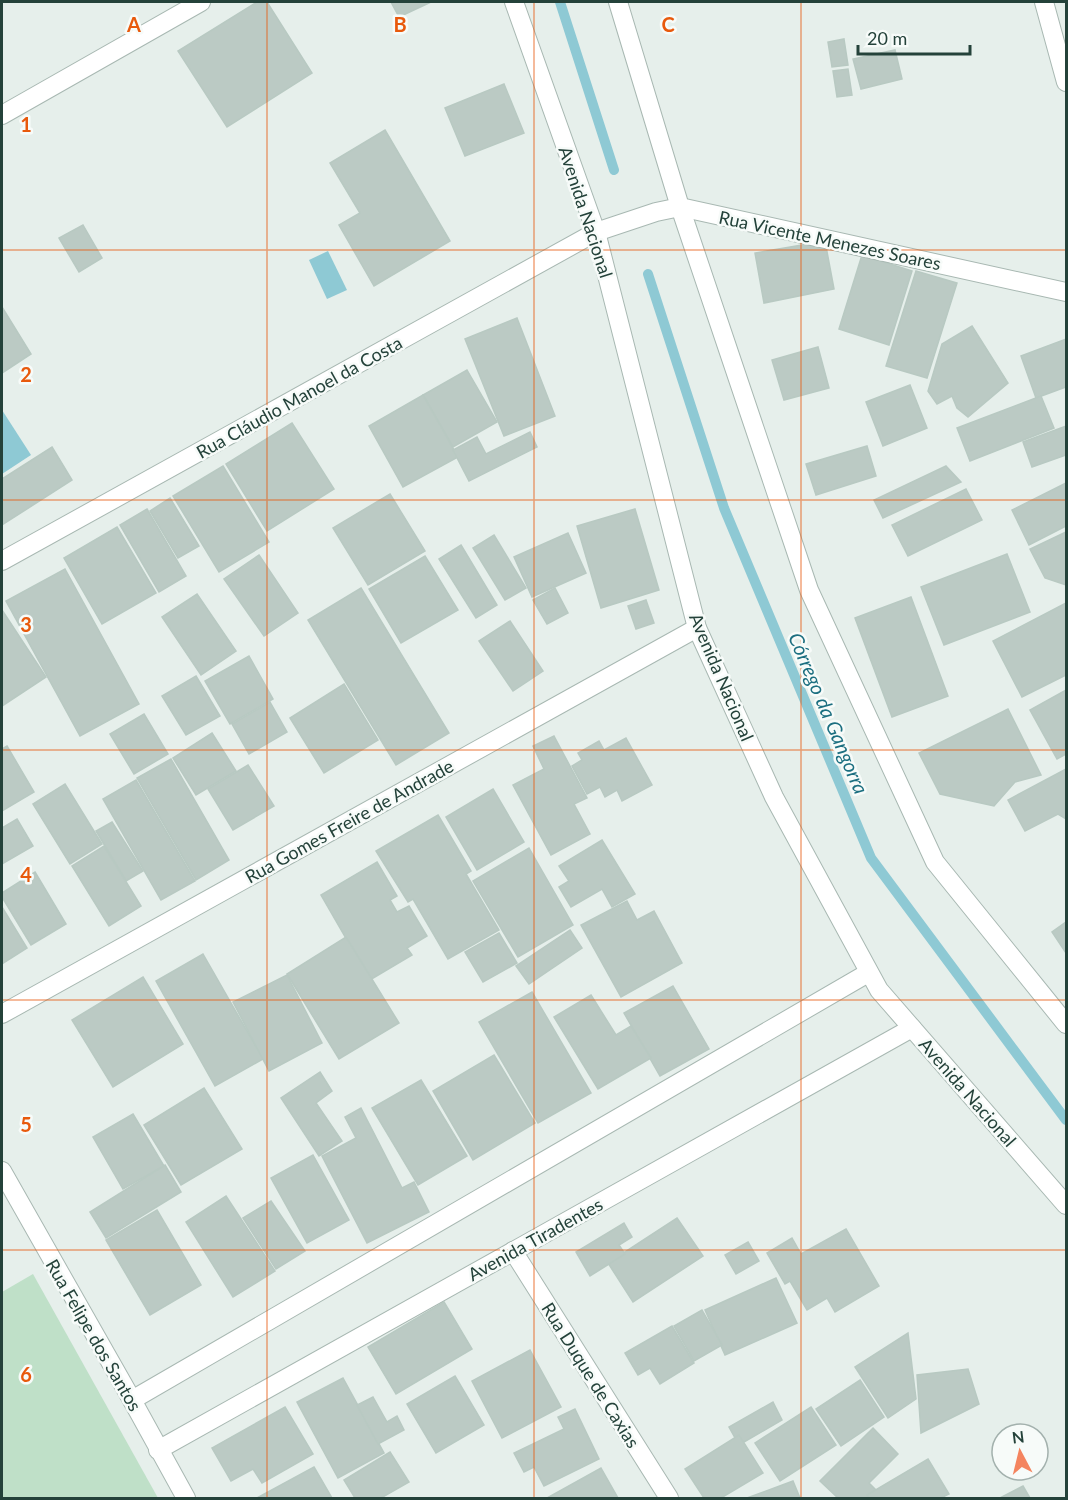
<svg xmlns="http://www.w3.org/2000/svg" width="1068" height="1500" font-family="Lato,sans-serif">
<rect width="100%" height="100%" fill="#e6efeb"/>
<!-- green -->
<polygon fill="#bfe0c8" points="33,1274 158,1498 2,1498 2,1292"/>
<!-- water -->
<g fill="#8ec9d4">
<polygon points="328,251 347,290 327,299 309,260"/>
<polygon points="2,410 31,455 2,474"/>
</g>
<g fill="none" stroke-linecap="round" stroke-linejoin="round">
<!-- stream -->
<g stroke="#8ec9d4" stroke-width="10">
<polyline points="560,2 614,170"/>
<polyline points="648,274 724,508 871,858 1066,1120"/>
</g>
</g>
<!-- building -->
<g fill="#bbcac4" stroke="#b8c9c2" stroke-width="1.5">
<polygon points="257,2 267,2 312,73 227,127 178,51"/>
<polygon points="391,2 431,2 399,17"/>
<polygon points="844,39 848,65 832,67 828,42"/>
<polygon points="895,50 902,79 861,89 853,59"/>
<polygon points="848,69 852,95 837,97 833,71"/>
<polygon points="504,84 524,133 465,156 445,108"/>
<polygon points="385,130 450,241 374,286 339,225 360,213 330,163"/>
<polygon points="83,225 102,258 79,272 59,238"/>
<polygon points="825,241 834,289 764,303 755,253"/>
<polygon points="862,255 912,271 889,345 839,329"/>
<polygon points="916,271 957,283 927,378 886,366"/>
<polygon points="2,307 31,354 2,373"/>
<polygon points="517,318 555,416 504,436 465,339"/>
<polygon points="972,326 1008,383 968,417 957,408 952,396 937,404 928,391 942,344"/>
<polygon points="1066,339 1066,387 1036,398 1021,356"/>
<polygon points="818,347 829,388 784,400 772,360"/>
<polygon points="467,370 497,422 453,447 423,395"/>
<polygon points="910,385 927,428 883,446 866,402"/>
<polygon points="423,395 458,457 403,487 369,426"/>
<polygon points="1041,396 1054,428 970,461 957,428"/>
<polygon points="292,423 334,489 267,531 226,464"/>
<polygon points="1066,426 1066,455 1032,467 1023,442"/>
<polygon points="530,432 537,447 469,481 453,450 477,437 486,454"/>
<polygon points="867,446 876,476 816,495 806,464"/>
<polygon points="52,447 72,480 2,525 2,479"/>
<polygon points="223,466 269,542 219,572 173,496"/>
<polygon points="946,466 961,482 883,518 874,500"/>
<polygon points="1066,483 1066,526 1029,545 1012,510"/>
<polygon points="966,489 982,520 908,556 892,525"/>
<polygon points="390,494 425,551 368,585 333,528"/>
<polygon points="170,498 199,546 178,558 150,511"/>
<polygon points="147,509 186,576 159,592 120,525"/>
<polygon points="635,509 659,590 601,608 577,526"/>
<polygon points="117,527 156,593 102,624 64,558"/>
<polygon points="1066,532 1066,585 1045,578 1030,549"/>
<polygon points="568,533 586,573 532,597 514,557"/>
<polygon points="494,535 526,588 505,600 473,548"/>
<polygon points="461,545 497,605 476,618 439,559"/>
<polygon points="1007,554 1030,612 944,645 921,587"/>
<polygon points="259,555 298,613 264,636 224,579"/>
<polygon points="425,556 458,610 401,643 369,589"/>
<polygon points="65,569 139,704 80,736 6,601"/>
<polygon points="361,588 449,733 396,765 308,620"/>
<polygon points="555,588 568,613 547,624 533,600"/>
<polygon points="197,594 236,651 201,675 162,617"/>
<polygon points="911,597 948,696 892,717 855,618"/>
<polygon points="646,600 654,623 636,629 628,606"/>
<polygon points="1066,603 1066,675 1022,697 993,641"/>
<polygon points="2,610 46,677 2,706"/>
<polygon points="510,621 543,671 513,691 479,641"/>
<polygon points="249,656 273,699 230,724 205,681"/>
<polygon points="196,676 220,716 186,735 162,696"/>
<polygon points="344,684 378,740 324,773 290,718"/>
<polygon points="1066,690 1066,754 1057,759 1030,710"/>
<polygon points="270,702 287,732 249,754 232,724"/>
<polygon points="1008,709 1041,775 1015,782 994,806 940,794 919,753"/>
<polygon points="144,714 168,754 134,774 110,734"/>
<polygon points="212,733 236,771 196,795 173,758"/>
<polygon points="554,736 587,798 574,804 590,834 551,855 513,785 544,769 533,746"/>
<polygon points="626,738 652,785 622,801 617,790 605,797 600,787 587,794 572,766 582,760 578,753 599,741 604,750"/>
<polygon points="7,746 34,792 2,811 2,749"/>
<polygon points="171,759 229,860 196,880 137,778"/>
<polygon points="248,765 274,806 233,830 208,789"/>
<polygon points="1066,769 1066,819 1058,814 1025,831 1008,800"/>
<polygon points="136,780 195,881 161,900 103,799"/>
<polygon points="65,784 102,844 70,864 33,804"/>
<polygon points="493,789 524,842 477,870 446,817"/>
<polygon points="438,815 471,871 466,874 499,930 448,959 413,899 408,902 376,851"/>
<polygon points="17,819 33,846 2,864 2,828"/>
<polygon points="112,822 143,871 126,881 96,831"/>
<polygon points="602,840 635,894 612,907 602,889 571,907 559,887 569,881 559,866"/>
<polygon points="104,846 141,906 109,926 72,866"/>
<polygon points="529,848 573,925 518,957 473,881"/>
<polygon points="377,862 397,896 390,900 397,912 409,906 427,936 407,948 412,955 370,980 321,895"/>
<polygon points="35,872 66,924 31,945 2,897 2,893"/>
<polygon points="627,901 637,920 654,911 682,963 621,997 581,925"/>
<polygon points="2,907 27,948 2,964"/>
<polygon points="1066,922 1066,953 1052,932"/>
<polygon points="570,930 582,948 529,984 516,966"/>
<polygon points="499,933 517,963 483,982 465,952"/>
<polygon points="346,937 399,1023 339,1059 287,974"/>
<polygon points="203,954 263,1059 215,1086 156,981"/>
<polygon points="287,975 322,1043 269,1071 233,1002"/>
<polygon points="143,977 183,1044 113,1087 72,1020"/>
<polygon points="673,986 709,1049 660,1076 624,1013"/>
<polygon points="532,992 591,1093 538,1123 479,1022"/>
<polygon points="591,995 616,1035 631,1026 651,1058 598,1089 554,1017"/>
<polygon points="494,1055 535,1123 473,1160 433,1091"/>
<polygon points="320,1072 332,1091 316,1103 342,1141 319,1156 281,1098"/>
<polygon points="421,1080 467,1156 418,1185 372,1108"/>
<polygon points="204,1088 242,1149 181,1185 144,1125"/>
<polygon points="361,1108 402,1188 414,1182 429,1212 367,1243 322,1156 356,1138 345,1117"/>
<polygon points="133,1114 164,1166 123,1189 93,1137"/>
<polygon points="313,1155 349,1220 307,1243 271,1178"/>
<polygon points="165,1165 181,1192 106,1238 90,1212"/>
<polygon points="226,1196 275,1271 233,1297 186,1222"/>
<polygon points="271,1201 305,1251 276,1269 243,1218"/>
<polygon points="157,1210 201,1285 150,1315 106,1240"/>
<polygon points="677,1218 703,1256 633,1302 608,1263"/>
<polygon points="624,1223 632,1237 619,1245 625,1254 590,1276 576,1252"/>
<polygon points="846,1229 879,1286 835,1312 827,1298 807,1310 790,1281 785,1284 767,1253 792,1238 801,1254"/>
<polygon points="748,1242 759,1261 736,1274 725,1255"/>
<polygon points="776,1278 797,1323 725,1355 705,1310"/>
<polygon points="444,1302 472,1349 396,1394 368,1347"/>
<polygon points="702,1310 722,1345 694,1361 674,1326"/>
<polygon points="672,1326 694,1363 660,1384 650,1368 638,1375 625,1353"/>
<polygon points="908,1333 916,1399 888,1418 855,1367"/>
<polygon points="530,1350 561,1407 502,1438 472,1381"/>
<polygon points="968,1369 979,1404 921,1433 917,1375"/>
<polygon points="455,1376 484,1425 436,1453 407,1404"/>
<polygon points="343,1378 384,1453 338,1478 297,1402"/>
<polygon points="860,1380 884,1417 841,1446 816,1409"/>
<polygon points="373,1397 387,1422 397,1416 404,1430 378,1444 357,1405"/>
<polygon points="773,1402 782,1420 739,1445 729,1427"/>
<polygon points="285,1407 313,1454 262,1483 253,1469 231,1481 212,1448"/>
<polygon points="811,1407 836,1445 780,1481 755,1443"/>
<polygon points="575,1409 599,1459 544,1486 534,1467 524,1472 514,1453 564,1429 558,1417"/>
<polygon points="873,1428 898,1454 869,1483 878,1492 872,1498 838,1498 820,1481"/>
<polygon points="739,1435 763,1473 721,1498 704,1498 685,1469"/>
<polygon points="390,1452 409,1482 381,1498 355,1498 344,1480"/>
<polygon points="928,1459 949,1494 941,1498 869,1498 867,1495"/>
<polygon points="314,1467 332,1498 257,1498"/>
<polygon points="601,1468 618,1498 547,1498"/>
<polygon points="793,1481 800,1498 747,1498"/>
<polygon points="1023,1486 1030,1498 1000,1498"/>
</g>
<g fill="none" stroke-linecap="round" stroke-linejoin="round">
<defs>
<g id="minor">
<polyline points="514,2 596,232 697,628 774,797 879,990 1066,1205"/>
<polyline points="618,2 680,207 809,590 935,862 1066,1024"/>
<polyline points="1044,2 1066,82"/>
<polyline points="2,115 201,2"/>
<polyline points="2,561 596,232 656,212 680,207 1066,292"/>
<polyline points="2,1014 697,628"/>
<polyline points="2,1171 132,1400 186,1498"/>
<polyline points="513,1251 669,1498"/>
<polyline points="132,1400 868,973"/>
<polyline points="158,1450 912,1028"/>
</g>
</defs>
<!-- minor casing -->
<use href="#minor" stroke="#a8b8b2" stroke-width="20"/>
<!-- minor -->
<use href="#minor" stroke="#fff" stroke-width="18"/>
</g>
<!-- grid -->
<path fill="none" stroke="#e8590c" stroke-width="1.5" stroke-opacity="0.55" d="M267 2V1498M534 2V1498M801 2V1498M2 250H1066M2 500H1066M2 750H1066M2 1000H1066M2 1250H1066"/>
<g text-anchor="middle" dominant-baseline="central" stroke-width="5" stroke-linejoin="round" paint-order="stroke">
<!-- street labels -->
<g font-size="18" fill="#24423a" stroke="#f7fbf9">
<text transform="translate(586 212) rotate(72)">Avenida Nacional</text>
<text transform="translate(830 240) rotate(12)">Rua Vicente Menezes Soares</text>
<text transform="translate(299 397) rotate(-29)">Rua Cláudio Manoel da Costa</text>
<text transform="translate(722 677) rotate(67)">Avenida Nacional</text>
<text transform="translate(349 821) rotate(-29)">Rua Gomes Freire de Andrade</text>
<text transform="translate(968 1092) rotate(49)">Avenida Nacional</text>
<text transform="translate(535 1239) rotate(-29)">Avenida Tiradentes</text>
<text transform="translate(94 1335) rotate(60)">Rua Felipe dos Santos</text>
<text transform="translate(591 1375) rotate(58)">Rua Duque de Caxias</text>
</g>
<!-- water labels -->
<g font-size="20" font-style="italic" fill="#1c6f80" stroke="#f7fbf9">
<text transform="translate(829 713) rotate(67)">Córrego da Gangorra</text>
</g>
</g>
<g font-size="20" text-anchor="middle" font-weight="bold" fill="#e8590c" stroke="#f7fbf9" stroke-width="5" stroke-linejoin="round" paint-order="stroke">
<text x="134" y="32">A</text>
<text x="400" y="32">B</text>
<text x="668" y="32">C</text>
<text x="26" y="132">1</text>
<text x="26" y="382">2</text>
<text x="26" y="632">3</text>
<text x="26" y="882">4</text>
<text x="26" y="1132">5</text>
<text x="26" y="1382">6</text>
</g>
<!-- border -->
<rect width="1068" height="1500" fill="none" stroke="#24423a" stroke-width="6"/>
<!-- north arrow -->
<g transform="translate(1020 1452) rotate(353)"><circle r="28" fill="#f7fbf9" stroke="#a3b1ad" stroke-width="1.5"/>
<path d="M0-4.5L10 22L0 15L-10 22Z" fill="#f4845f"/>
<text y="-9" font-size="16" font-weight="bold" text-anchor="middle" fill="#24423a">N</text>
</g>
<!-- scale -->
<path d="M858 45v9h112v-9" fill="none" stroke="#24423a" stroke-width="3"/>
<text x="867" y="45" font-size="18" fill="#24423a" stroke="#f7fbf9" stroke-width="4.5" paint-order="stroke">20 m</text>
</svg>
